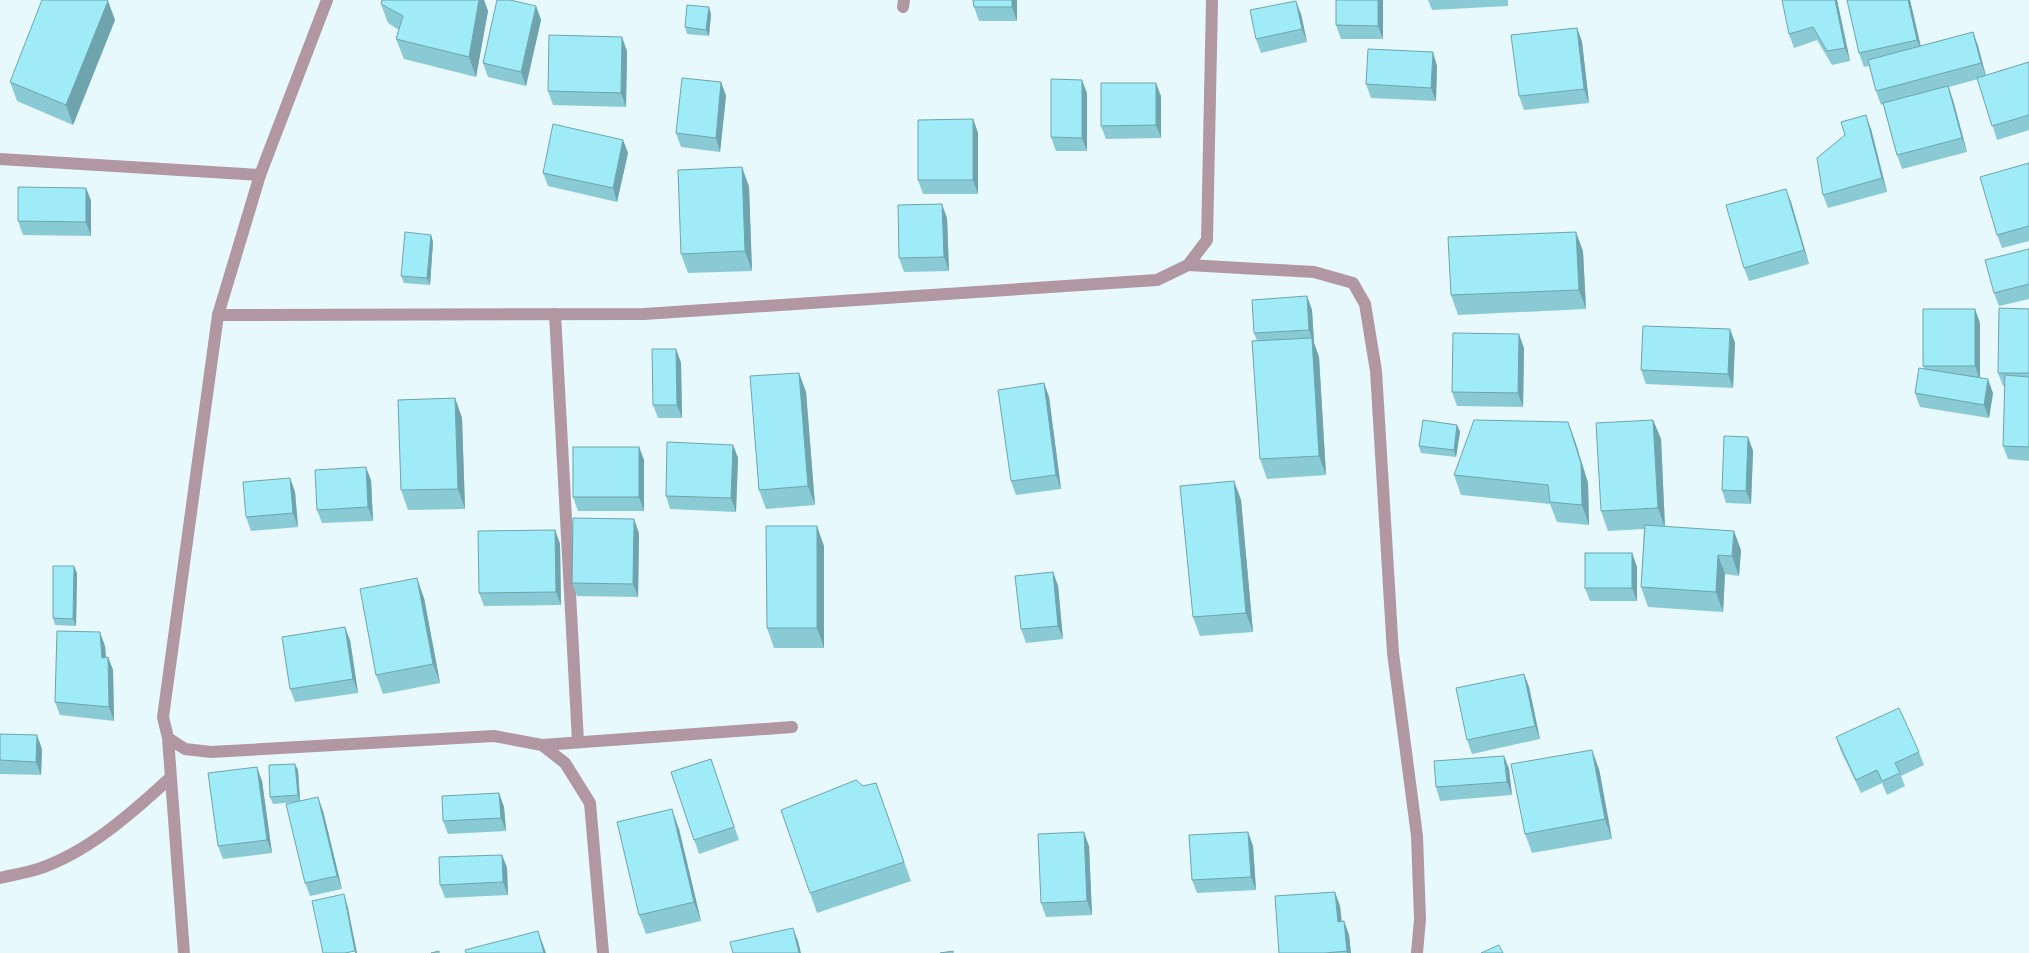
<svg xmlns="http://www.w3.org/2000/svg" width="2029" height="953" font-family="'IBM Plex Sans',sans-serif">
<rect width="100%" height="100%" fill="#e7f9fc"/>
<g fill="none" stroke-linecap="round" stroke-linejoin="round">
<!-- street -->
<g stroke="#b197a2" stroke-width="12">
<polyline points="327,0 260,175 218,315 163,717 168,738 185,749 211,752 494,736 542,745 565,763 590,803 603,953"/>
<polyline points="903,7 904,0"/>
<polyline points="0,159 260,175"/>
<polyline points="1188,265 1314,272 1353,283 1365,304 1376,371 1393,653 1417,836 1420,919 1417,953"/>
<polyline points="555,314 578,742"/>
<polyline points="218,315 644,314 1157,280 1188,265 1207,240 1212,0"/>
<polyline points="168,738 184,953"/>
<polyline points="542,745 792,727"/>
<path d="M0 878C12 875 25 873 38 869 87 853 132 813 170 778"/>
</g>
</g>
<!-- wall -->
<g fill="#89cad5">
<polygon points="382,0 484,0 488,11 476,77 404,59 396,39 399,30 388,23 381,4"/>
<polygon points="973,0 1017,0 1017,21 979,21 974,7"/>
<polygon points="1383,0 1383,39 1341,39 1336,25"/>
<polygon points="1428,0 1508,0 1508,6 1432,10"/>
<polygon points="1837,0 1850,61 1832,65 1817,40 1794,48 1789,34"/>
<polygon points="1910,0 1921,46 1973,32 1978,46 1986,75 2029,62 2029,130 1997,140 1978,79 1949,87 1953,100 1967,152 1902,169 1897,155 1883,104 1881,105 1876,91 1869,66 1864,67 1859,53"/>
<polygon points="108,1 115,20 73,125 17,101 10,82"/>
<polygon points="536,6 541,20 526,86 488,77 483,63"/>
<polygon points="711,14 709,36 687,34 685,27"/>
<polygon points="1301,14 1307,42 1261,53 1256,39"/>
<polygon points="1577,28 1582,42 1589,103 1524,110 1519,96"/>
<polygon points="627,51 626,107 553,105 548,91"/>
<polygon points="1437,66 1436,101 1371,98 1366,84"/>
<polygon points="721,82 726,96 720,152 681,147 676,133"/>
<polygon points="1087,93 1087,151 1056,151 1051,137"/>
<polygon points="1161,96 1161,138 1106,139 1101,126"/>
<polygon points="973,119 978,133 978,194 923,194 918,180"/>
<polygon points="1871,129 1887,192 1828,208 1823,195"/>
<polygon points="623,140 628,153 617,202 548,186 543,173"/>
<polygon points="2029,163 2029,241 2002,248 1997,235"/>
<polygon points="742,167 749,187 752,271 688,273 681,254"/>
<polygon points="86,188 91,201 91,236 23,235 18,221"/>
<polygon points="1791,202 1809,264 1749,281 1744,268"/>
<polygon points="947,218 949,271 904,272 899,258"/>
<polygon points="431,235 433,242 430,285 404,283 401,276"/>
<polygon points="2029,249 2029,299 1999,306 1994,293"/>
<polygon points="1583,251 1586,309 1458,315 1451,295"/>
<polygon points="1307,296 1312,310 1314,343 1319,357 1326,475 1267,479 1260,459 1257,341 1254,333"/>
<polygon points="2029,309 2029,461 2008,459 2003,446 2005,386 2003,386 1998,373"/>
<polygon points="1980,323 1980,378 1993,393 1989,418 1920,407 1915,393 1924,368 1923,366"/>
<polygon points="1730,329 1735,343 1733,388 1646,384 1641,370"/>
<polygon points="1524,348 1523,407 1457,406 1452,392"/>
<polygon points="676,349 681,363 682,418 658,418 653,405"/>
<polygon points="799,373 806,392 815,505 766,509 759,490"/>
<polygon points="1044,383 1049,397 1061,489 1016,495 1011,481"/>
<polygon points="455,398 462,418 465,509 408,510 401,490"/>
<polygon points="1653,420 1661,439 1665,527 1741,550 1739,576 1725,574 1723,612 1648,607 1641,587 1644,529 1608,531 1601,511"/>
<polygon points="1568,422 1575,441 1588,483 1589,525 1557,522 1550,504 1461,495 1454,475"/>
<polygon points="1457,425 1460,432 1456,457 1421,453 1419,446"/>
<polygon points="1748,437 1753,451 1751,504 1726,503 1722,490"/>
<polygon points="733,445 738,458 736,512 670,509 666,496"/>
<polygon points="639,447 644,460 644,511 578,511 573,497"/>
<polygon points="290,478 295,492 298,527 251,531 246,517"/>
<polygon points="371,480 373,521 322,523 317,510"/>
<polygon points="1234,481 1241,500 1253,632 1200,636 1193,617"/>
<polygon points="555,530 560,544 561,605 484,606 479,593"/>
<polygon points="639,533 638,597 577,596 572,583"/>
<polygon points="824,546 824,648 774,648 767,628"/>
<polygon points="1632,553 1637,567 1637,601 1590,601 1585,588"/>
<polygon points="1053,572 1058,586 1063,639 1026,643 1021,629"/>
<polygon points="77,573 76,626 55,625 53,618"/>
<polygon points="424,598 440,683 383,694 376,675"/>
<polygon points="350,640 358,693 295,702 290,689"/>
<polygon points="105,646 106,657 108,657 113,670 114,721 60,715 55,702"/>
<polygon points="1524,674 1529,687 1540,739 1472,754 1467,740"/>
<polygon points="0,734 42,749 41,775 0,774"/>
<polygon points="1836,737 1919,752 1924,765 1901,776 1905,786 1887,795 1882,783 1861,793 1841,751"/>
<polygon points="1504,756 1509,769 1512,795 1440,801 1436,787"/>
<polygon points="711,759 739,840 699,854 671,772"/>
<polygon points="1599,769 1612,839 1532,853 1525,834"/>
<polygon points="298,770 300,801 323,811 342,889 310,896 305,883 296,802 273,804 270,797"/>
<polygon points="262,781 272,853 223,859 218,846"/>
<polygon points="876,783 911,881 817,913 810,893 863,786"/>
<polygon points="499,793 504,807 506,831 448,834 443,821"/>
<polygon points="679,829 701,921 646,934 639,915"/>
<polygon points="1248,832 1253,846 1256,890 1197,893 1192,880"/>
<polygon points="1089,846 1092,915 1046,917 1041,903"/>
<polygon points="502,855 507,868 508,895 445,898 440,885"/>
<polygon points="1340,906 1342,922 1344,921 1349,935 1351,953 1279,953"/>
</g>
<!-- shaded-wall -->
<g fill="#6fa4ae">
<polygon points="479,0 484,0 488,11 476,77 469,57"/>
<polygon points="1012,0 1017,0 1017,21 1012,7"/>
<polygon points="1378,0 1383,0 1383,39 1378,26"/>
<polygon points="1835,0 1837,0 1850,61 1845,48"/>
<polygon points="1908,0 1910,0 1922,53 1917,40"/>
<polygon points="108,1 115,20 73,125 66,105"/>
<polygon points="1296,1 1301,14 1307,42 1302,29"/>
<polygon points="536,6 541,20 526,86 521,72"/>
<polygon points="709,7 711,14 709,36 706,30"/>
<polygon points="1577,28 1582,42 1589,103 1584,89"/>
<polygon points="1973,32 1978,46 1986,77 1981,63"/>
<polygon points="622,37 627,51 626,107 621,93"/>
<polygon points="1433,52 1437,66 1436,101 1431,88"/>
<polygon points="1082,80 1087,93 1087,151 1082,138"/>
<polygon points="721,82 726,96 720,152 716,138"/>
<polygon points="1156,83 1161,96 1161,138 1156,125"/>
<polygon points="1948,86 1953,100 1967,152 1962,138"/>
<polygon points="1866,115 1871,129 1887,192 1882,178"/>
<polygon points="973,119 978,133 978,194 973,180"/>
<polygon points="623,140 628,153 617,202 613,188"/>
<polygon points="742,167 749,187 752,271 745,251"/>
<polygon points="86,188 91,201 91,236 86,222"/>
<polygon points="1786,189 1791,202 1809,264 1804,250"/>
<polygon points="942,204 947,218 949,271 944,257"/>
<polygon points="1576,232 1583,251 1586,309 1579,290"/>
<polygon points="431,235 433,242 430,285 427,278"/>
<polygon points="1307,296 1312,310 1314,343 1319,357 1326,475 1319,456 1312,339 1309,330"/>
<polygon points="1975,309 1980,323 1980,380 1975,366"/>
<polygon points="1730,329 1735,343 1733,388 1728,374"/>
<polygon points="1519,334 1524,348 1523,407 1518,393"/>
<polygon points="676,349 681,363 682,418 677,405"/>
<polygon points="799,373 806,392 815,505 808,486"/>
<polygon points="1988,379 1993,393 1989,418 1984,405"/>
<polygon points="1044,383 1049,397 1061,489 1056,475"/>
<polygon points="455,398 462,418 465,509 458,489"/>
<polygon points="1653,420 1661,439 1665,528 1658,508"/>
<polygon points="1568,422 1575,441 1588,483 1589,525 1582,505"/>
<polygon points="1457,425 1460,432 1456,457 1454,450"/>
<polygon points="1748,437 1753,451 1751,504 1746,491"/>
<polygon points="733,445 738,458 736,512 731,498"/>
<polygon points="639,447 644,460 644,511 639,497"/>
<polygon points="366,467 371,480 373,521 368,507"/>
<polygon points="290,478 295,492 298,527 293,513"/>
<polygon points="1234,481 1241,500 1253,632 1246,613"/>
<polygon points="634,519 639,533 638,597 633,584"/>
<polygon points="817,526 824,546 824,648 817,628"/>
<polygon points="555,530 560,544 561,605 556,592"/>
<polygon points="1734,531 1741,550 1739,576 1732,556"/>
<polygon points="1632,553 1637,567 1637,601 1632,588"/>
<polygon points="1718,555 1725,574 1723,612 1716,592"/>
<polygon points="74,566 77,573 76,626 73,619"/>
<polygon points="1053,572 1058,586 1063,639 1058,626"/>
<polygon points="417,578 424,598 440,683 433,664"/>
<polygon points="345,627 350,640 358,693 353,679"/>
<polygon points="100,632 105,646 107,672 102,658"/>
<polygon points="108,657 113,670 114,721 109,707"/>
<polygon points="1524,674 1529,687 1540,739 1535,726"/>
<polygon points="37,735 42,749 41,775 36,762"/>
<polygon points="1592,750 1599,769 1612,839 1605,819"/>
<polygon points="1504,756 1509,769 1512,795 1507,782"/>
<polygon points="295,764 298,770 300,802 298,795"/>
<polygon points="257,767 262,781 272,853 267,840"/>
<polygon points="499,793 504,807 506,831 501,818"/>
<polygon points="318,797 323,811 342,889 337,876"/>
<polygon points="672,809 679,829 701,921 694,902"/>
<polygon points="1084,832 1089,846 1092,915 1087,901"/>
<polygon points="1248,832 1253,846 1256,890 1251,877"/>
<polygon points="502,855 507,868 508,895 503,882"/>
<polygon points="1335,892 1340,906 1343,936 1338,922"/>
<polygon points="344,894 348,908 357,953 355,953 355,951"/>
<polygon points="1344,921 1349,935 1351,953 1347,953 1347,951"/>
<polygon points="793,928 798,941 801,953 799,953"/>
<polygon points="538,931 545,950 546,953 544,953"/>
</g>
<!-- building -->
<g fill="#9febf8" stroke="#6fa4ae">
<polygon points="42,0 106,0 108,1 66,105 10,82"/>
<polygon points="382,0 479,0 469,57 396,39 403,16 381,4"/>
<polygon points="497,0 510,0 536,6 521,72 483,63"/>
<polygon points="973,0 1012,0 1012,7 974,7"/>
<polygon points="1336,0 1378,0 1378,26 1336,25"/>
<polygon points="1782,0 1835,0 1845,48 1827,51 1813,27 1789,34"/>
<polygon points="1847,0 1908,0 1917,40 1859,53"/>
<polygon points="1296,1 1302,29 1256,39 1250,10"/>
<polygon points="687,5 709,7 706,30 685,27"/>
<polygon points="1577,28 1584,89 1519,96 1511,35"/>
<polygon points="1973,32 1981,63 1876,91 1868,60"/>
<polygon points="549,35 622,37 621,93 548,91"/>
<polygon points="1368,49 1433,52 1431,88 1366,84"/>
<polygon points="2029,62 2029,115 1992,126 1977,78"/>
<polygon points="682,78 721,82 716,138 676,133"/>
<polygon points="1051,79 1082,80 1082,138 1051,137"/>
<polygon points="1101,83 1156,83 1156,125 1101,126"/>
<polygon points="1948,86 1962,138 1897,155 1883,103"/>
<polygon points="1866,115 1882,178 1823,195 1817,158 1845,135 1841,122"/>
<polygon points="973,119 973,180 918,180 918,120"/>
<polygon points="553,124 623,140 613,188 543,173"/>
<polygon points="2029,163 2029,226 1997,235 1980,177"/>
<polygon points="742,167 745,251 681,254 678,170"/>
<polygon points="18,187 86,188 86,222 18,221"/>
<polygon points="1786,189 1804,250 1744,268 1726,205"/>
<polygon points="942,204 944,257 899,258 898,205"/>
<polygon points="405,232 431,235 427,278 401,276"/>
<polygon points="1576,232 1579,290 1451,295 1448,237"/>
<polygon points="2029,249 2029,284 1994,293 1985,260"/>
<polygon points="1307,296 1309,330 1254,333 1252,300"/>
<polygon points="1999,308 2029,309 2029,373 1998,373"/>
<rect x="1923" y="309" width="52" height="57"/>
<polygon points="1643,326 1730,329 1728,374 1641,370"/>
<polygon points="1453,333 1519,334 1518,393 1452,392"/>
<polygon points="1312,338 1319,456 1260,459 1252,341"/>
<polygon points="652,349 676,349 677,405 653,405"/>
<polygon points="1919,368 1988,379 1984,405 1915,393"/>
<polygon points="799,373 808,486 759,490 750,376"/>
<polygon points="2005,375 2029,377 2029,447 2003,446"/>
<polygon points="1044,383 1056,475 1011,481 998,390"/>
<polygon points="455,398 458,489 401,490 398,400"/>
<polygon points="1423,420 1457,425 1454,450 1419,446"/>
<polygon points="1474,420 1568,422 1581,463 1582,505 1550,502 1548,485 1454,475"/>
<polygon points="1653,420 1658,508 1601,511 1596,423"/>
<polygon points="1724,436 1748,437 1746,491 1722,490"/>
<polygon points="667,442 733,445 731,498 666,496"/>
<rect x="573" y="447" width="66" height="50"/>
<polygon points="366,467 368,507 317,510 315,470"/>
<polygon points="290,478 293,513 246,517 243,482"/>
<polygon points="1234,481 1246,613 1193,617 1180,486"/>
<polygon points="573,518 634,519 633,584 572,583"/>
<polygon points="1645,525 1734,531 1732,556 1718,555 1716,592 1641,587"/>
<polygon points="766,526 817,526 817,628 767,628"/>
<polygon points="555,530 556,592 479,593 478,531"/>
<rect x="1585" y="553" width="47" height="35"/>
<polygon points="53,566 74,566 73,619 53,618"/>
<polygon points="1053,572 1058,626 1021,629 1015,576"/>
<polygon points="417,578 433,664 376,675 360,589"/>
<polygon points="345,627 353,679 290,689 282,637"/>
<polygon points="57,631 100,632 102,658 108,657 109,707 55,702"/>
<polygon points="1524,674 1535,726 1467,740 1456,688"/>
<polygon points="1899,708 1919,752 1895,763 1900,773 1882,781 1877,770 1856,780 1836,737"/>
<polygon points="0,734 37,735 36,762 0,760"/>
<polygon points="1592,750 1605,819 1525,834 1511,764"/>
<polygon points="1504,756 1507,782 1436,787 1434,761"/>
<polygon points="711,759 734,827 694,840 671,772"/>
<polygon points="295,764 298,795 270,797 269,765"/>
<polygon points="257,767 267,840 218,846 208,773"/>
<polygon points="856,780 863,786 876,783 904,862 810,893 781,810"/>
<polygon points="499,793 501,818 443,821 442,796"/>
<polygon points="318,797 337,876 305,883 286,804"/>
<polygon points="672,809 694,902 639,915 617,822"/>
<polygon points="1084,832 1087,901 1041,903 1038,834"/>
<polygon points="1248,832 1251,877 1192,880 1189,835"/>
<polygon points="502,855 503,882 440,885 439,857"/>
<polygon points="1335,892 1338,922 1344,921 1347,951 1325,953 1279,953 1275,896"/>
<polygon points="344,894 355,951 345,953 323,953 312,901"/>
<polygon points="793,928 799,953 733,953 730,942"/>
<polygon points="538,931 544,953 466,953 465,950"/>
<polygon points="1499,945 1503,953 1481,953"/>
<polygon points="439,951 439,953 431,953"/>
<polygon points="953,951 953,953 940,953"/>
</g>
</svg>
